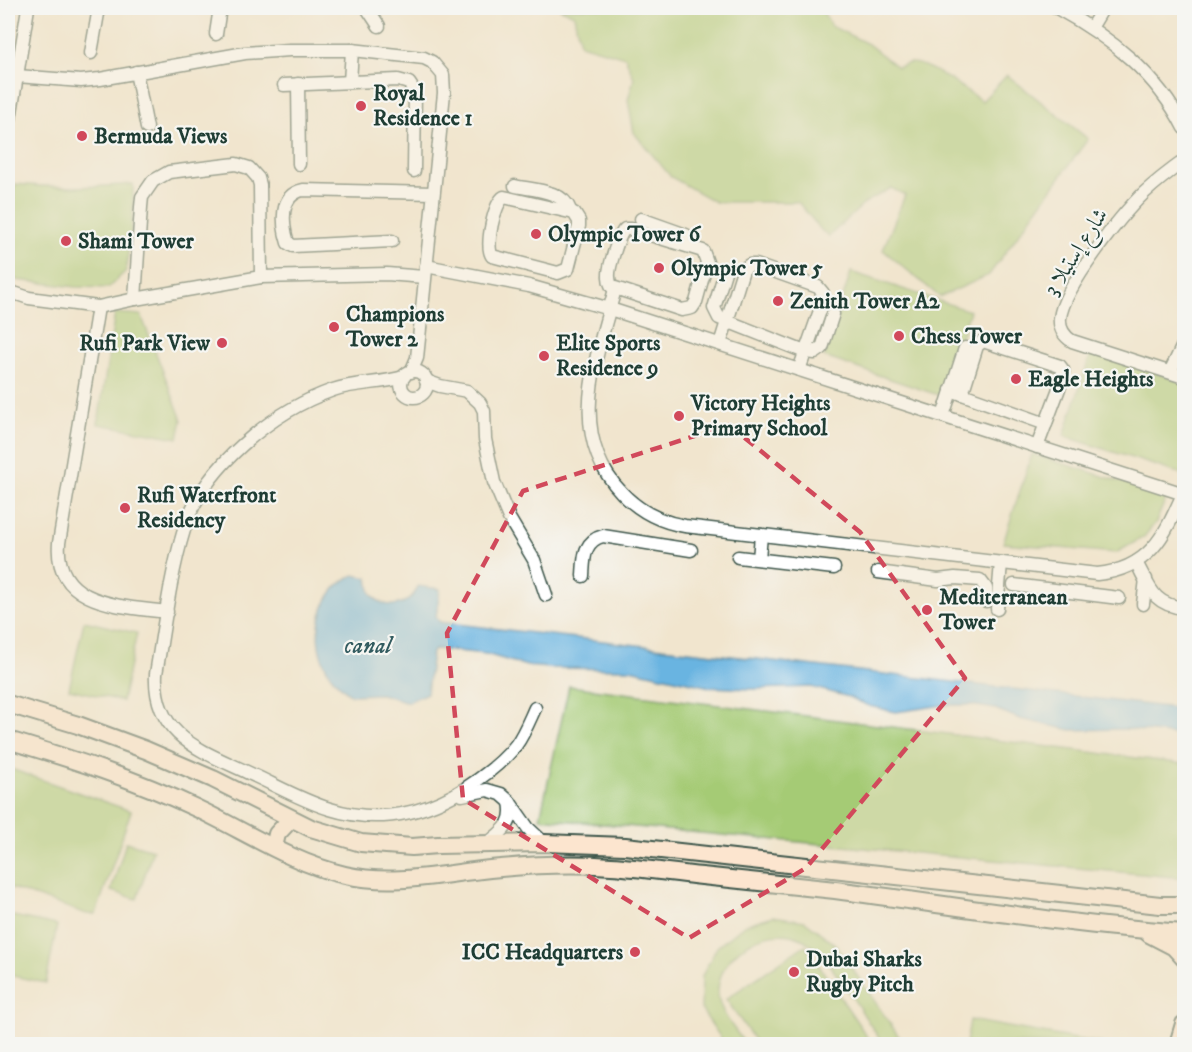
<svg xmlns="http://www.w3.org/2000/svg" width="1192" height="1052" font-family="'IM FELL DW Pica',Amiri,serif">
<rect width="100%" height="100%" fill="#f6f6f2"/>
<filter id="ink" filterUnits="userSpaceOnUse"><feTurbulence type="fractalNoise" baseFrequency=".0167" numOctaves="2"/><feDisplacementMap in="SourceGraphic" scale="12" xChannelSelector="R" yChannelSelector="G"/><feConvolveMatrix kernelMatrix="1 2 1 2 8 2 1 2 1" color-interpolation-filters="sRGB"/></filter>
<filter id="wash" filterUnits="userSpaceOnUse"><feTurbulence type="fractalNoise" baseFrequency=".008" numOctaves="4" result="noise"/><feDisplacementMap in="SourceGraphic" scale="24" xChannelSelector="R" yChannelSelector="G"/><feGaussianBlur stdDeviation="1.35" result="paint"/><feColorMatrix in="noise" values="0 0 0 0 0 0 0 0 0 0 0 0 0 0 0 0 0 1.4 0 .05"/><feComposite in="paint" operator="in"/></filter>
<g filter="url(#wash)">
<rect width="100%" height="100%" fill="#f1e5ce"/>
<!-- green -->
<g fill="#a5cb75" stroke="#628454" stroke-width="1.5">
<path d="M559 8H821L831 26 868 44 897 67C901 66 906 64 910 63 928 62 967 91 982 101L1007 75 1088 139 989 275 940 297 883 250 905 195 891 188 866 202 829 236 822 231 798 202H715L671 177 634 133 628 100 634 78 625 57 580 44 574 15Z"/>
<path d="M15 184C55 188 93 188 133 184V213L126 271 108 288 76 287 16 280 8 270V227Z"/>
<polygon points="851,272 970,311 941,396 824,357"/>
<polygon points="115,313 141,315 182,420 178,438 98,424"/>
<polygon points="1092,350 1184,383 1184,475 1064,436"/>
<polygon points="1032,454 1167,496 1156,522 1144,537 1116,553 1003,543"/>
<polygon points="84,621 137,633 122,701 69,689"/>
<polygon points="569,686 1184,764 1184,878 540,818"/>
<polygon points="8,768 131,811 96,914 87,914 8,887"/>
<polygon points="126,842 153,850 137,899 111,891"/>
<polygon points="8,915 57,925 46,983 8,975"/>
<path d="M773 916 805 921 836 945 904 1044H883C866 1020 826 950 802 939 767 922 718 953 718 992 718 1011 735 1029 745 1044H725L701 1009 702 976 717 947 744 925Z"/>
<polygon points="805,945 872,1044 757,1044 726,999"/>
<polygon points="970,1020 1104,1044 966,1044"/>
</g>
<!-- water -->
<path fill="#69b4e1" stroke="#44788a" stroke-width="1.5" d="M354 575 368 578C369 583 369 588 371 593 383 613 412 606 418 586L440 589 436 617 440 622 1184 709V736L1127 729 1071 730 1020 719 995 709 971 705H943L896 712 869 706 849 697 811 687 751 689 710 687 630 669 550 668 527 666 486 654 436 649 432 652 427 693 408 702 381 694 351 695C340 686 330 677 324 663 310 633 322 589 354 575Z"/>
</g>
<g filter="url(#ink)">
<g fill="none" stroke-linecap="round" stroke-linejoin="round">
<defs>
<g id="street">
<polyline points="367,8 379,26"/>
<path d="M1057 8C1110 37 1157 74 1184 128"/>
<polyline points="1091,28 1103,8"/>
<polyline points="216,34 220,8"/>
<polyline points="91,53 99,8"/>
<polyline points="136,72 147,128"/>
<polyline points="17,76 81,81 100,79 245,53 290,50 352,50 424,58 432,62 443,75 444,93 417,358 411,372"/>
<polyline points="350,82 352,50"/>
<polyline points="298,84 299,164"/>
<polyline points="284,85 398,80 409,83 415,92 414,171"/>
<polyline points="8,131 28,8"/>
<path d="M1184 161C1170 171 1157 181 1144 193 1122 214 1063 288 1060 318 1059 328 1064 336 1072 341L1184 377"/>
<path d="M515 186C533 190 563 190 570 210"/>
<path d="M504 197 574 213 579 221V226L568 269 558 273 492 256C485 246 494 203 504 197Z"/>
<polyline points="641,219 686,235 689,240 690,246"/>
<path d="M625 229H631L703 251 707 262 696 302 692 308 682 310 612 287C610 283 609 282 609 277 608 268 619 234 625 229Z"/>
<path d="M392 241 293 246 288 243C282 224 279 195 303 190L433 193"/>
<polyline points="426,266 529,286 610,309 1184,494"/>
<polyline points="725,272 714,308 719,318 805,352 815,353 822,348 833,314"/>
<path d="M615 289C597 357 565 434 622 493 640 512 660 522 685 526L1097 574C1149 569 1164 537 1183 494"/>
<polyline points="8,291 29,298 98,307 135,299 261,277 387,274 424,277"/>
<polyline points="135,299 141,207 142,197 153,181 169,172 236,164 249,168 258,178 260,185 261,277"/>
<path d="M98 307 59 543C54 606 122 606 167 612"/>
<polyline points="720,344 743,270 749,265 756,265 818,287 823,293 823,302 799,370"/>
<circle cx="414" cy="384" r="13"/>
<polyline points="1170,372 1184,343"/>
<path d="M404 377C381 384 356 382 333 390 273 411 202 468 184 530 170 576 164 627 156 674 153 737 203 751 251 774 277 786 303 801 330 809 384 826 435 811 479 779 493 769 506 758 516 745 524 734 529 721 535 708"/>
<polyline points="426,381 440,386 467,391 480,403 484,411 485,439 494,482 509,518 534,560 546,595"/>
<polyline points="951,390 1046,424"/>
<polyline points="962,394 977,346 983,341 1060,366 1063,370 1063,378 1037,447"/>
<polyline points="943,416 965,348"/>
<polyline points="738,557 834,568"/>
<polyline points="759,559 761,535"/>
<path d="M1136 562C1150 588 1153 605 1184 608"/>
<polyline points="878,572 938,580 955,578 980,580 986,588 986,601"/>
<path d="M583 576C584 559 583 541 603 536L691 550"/>
<polyline points="1014,585 1119,598"/>
<polyline points="1143,604 1146,579"/>
<polyline points="997,609 1001,563"/>
<polyline points="462,795 487,790 501,794 509,801 528,828 544,843"/>
<path d="M487 844C502 831 515 825 510 802"/>
</g>
<g id="secondary">
<polyline points="8,704 78,725 146,750 213,779 311,828 361,843 412,847 438,845 544,843 625,846 1160,905 1184,905"/>
<path d="M8 740C72 759 135 779 196 808 245 831 292 863 345 875 394 886 441 874 490 869 530 865 571 863 611 866 642 868 672 873 702 876 746 881 791 885 835 890 951 905 1067 925 1184 933"/>
<polyline points="274,847 277,834 291,819"/>
<polyline points="1149,934 1174,947 1184,958"/>
<polyline points="1178,1044 1184,1024"/>
</g>
</defs>
<!-- street casing -->
<use href="#street" stroke="#3e564b" stroke-width="15"/>
<!-- secondary casing -->
<use href="#secondary" stroke="#3e564b" stroke-width="20"/>
<!-- street -->
<use href="#street" stroke="#fff" stroke-width="12"/>
<!-- secondary -->
<use href="#secondary" stroke="#fce5cf" stroke-width="16"/>
</g>
</g>
<!-- marked area -->
<path d="M0 0H1192V1052H0ZM729 425 860 532 965 678 806 868 689 938 463 799 447 633 523 491Z" fill="#f1e5ce" fill-opacity=".55" fill-rule="evenodd"/>
<path fill="none" stroke="#d1495b" stroke-width="4.5" stroke-dasharray="12 8" stroke-linejoin="round" d="M729 425 860 532 965 678 806 868 689 938 463 799 447 633 523 491Z"/>
<!-- markers -->
<g fill="#d1495b" stroke="#f6f6f2" stroke-width="2">
<circle cx="361" cy="106" r="6"/>
<circle cx="82" cy="136" r="6"/>
<circle cx="536" cy="234" r="6"/>
<circle cx="66" cy="241" r="6"/>
<circle cx="659" cy="268" r="6"/>
<circle cx="778" cy="301" r="6"/>
<circle cx="334" cy="327" r="6"/>
<circle cx="899" cy="336" r="6"/>
<circle cx="222" cy="343" r="6"/>
<circle cx="544" cy="356" r="6"/>
<circle cx="1016" cy="379" r="6"/>
<circle cx="679" cy="416" r="6"/>
<circle cx="125" cy="508" r="6"/>
<circle cx="927" cy="610" r="6"/>
<circle cx="635" cy="952" r="6"/>
<circle cx="794" cy="972" r="6"/>
</g>
<g text-anchor="middle" dominant-baseline="central" stroke-width="4.5" stroke-linejoin="round" paint-order="stroke">
<!-- poi labels -->
<g font-size="22" font-weight="bold" fill="#1f3d34" stroke="#f6f6f2" text-anchor="start">
<text x="373" y="93">Royal<tspan x="373" dy="25">Residence 1</tspan></text>
<text x="94" y="136">Bermuda Views</text>
<text x="548" y="234">Olympic Tower 6</text>
<text x="78" y="241">Shami Tower</text>
<text x="671" y="268">Olympic Tower 5</text>
<text x="790" y="301">Zenith Tower A2</text>
<text x="346" y="314">Champions<tspan x="346" dy="25">Tower 2</tspan></text>
<text x="911" y="336">Chess Tower</text>
<text x="210" y="343" text-anchor="end">Rufi Park View</text>
<text x="556" y="343">Elite Sports<tspan x="556" dy="25">Residence 9</tspan></text>
<text x="1028" y="379">Eagle Heights</text>
<text x="691" y="403">Victory Heights<tspan x="691" dy="25">Primary School</tspan></text>
<text x="137" y="495">Rufi Waterfront<tspan x="137" dy="25">Residency</tspan></text>
<text x="939" y="597">Mediterranean<tspan x="939" dy="25">Tower</tspan></text>
<text x="623" y="952" text-anchor="end">ICC Headquarters</text>
<text x="806" y="959">Dubai Sharks<tspan x="806" dy="25">Rugby Pitch</tspan></text>
</g>
<!-- street labels -->
<g font-size="22" fill="#1f3d34" stroke="#f6f6f2">
<text transform="translate(1076 252) rotate(-57)">شارع إستيلا 3</text>
</g>
<!-- water labels -->
<g font-size="24" font-style="italic" fill="#325b5f" stroke="#f6f6f2">
<text x="368" y="646">canal</text>
</g>
</g>
<!-- margin -->
<rect width="1192" height="1052" fill="none" stroke="#f6f6f2" stroke-width="30"/>
</svg>
